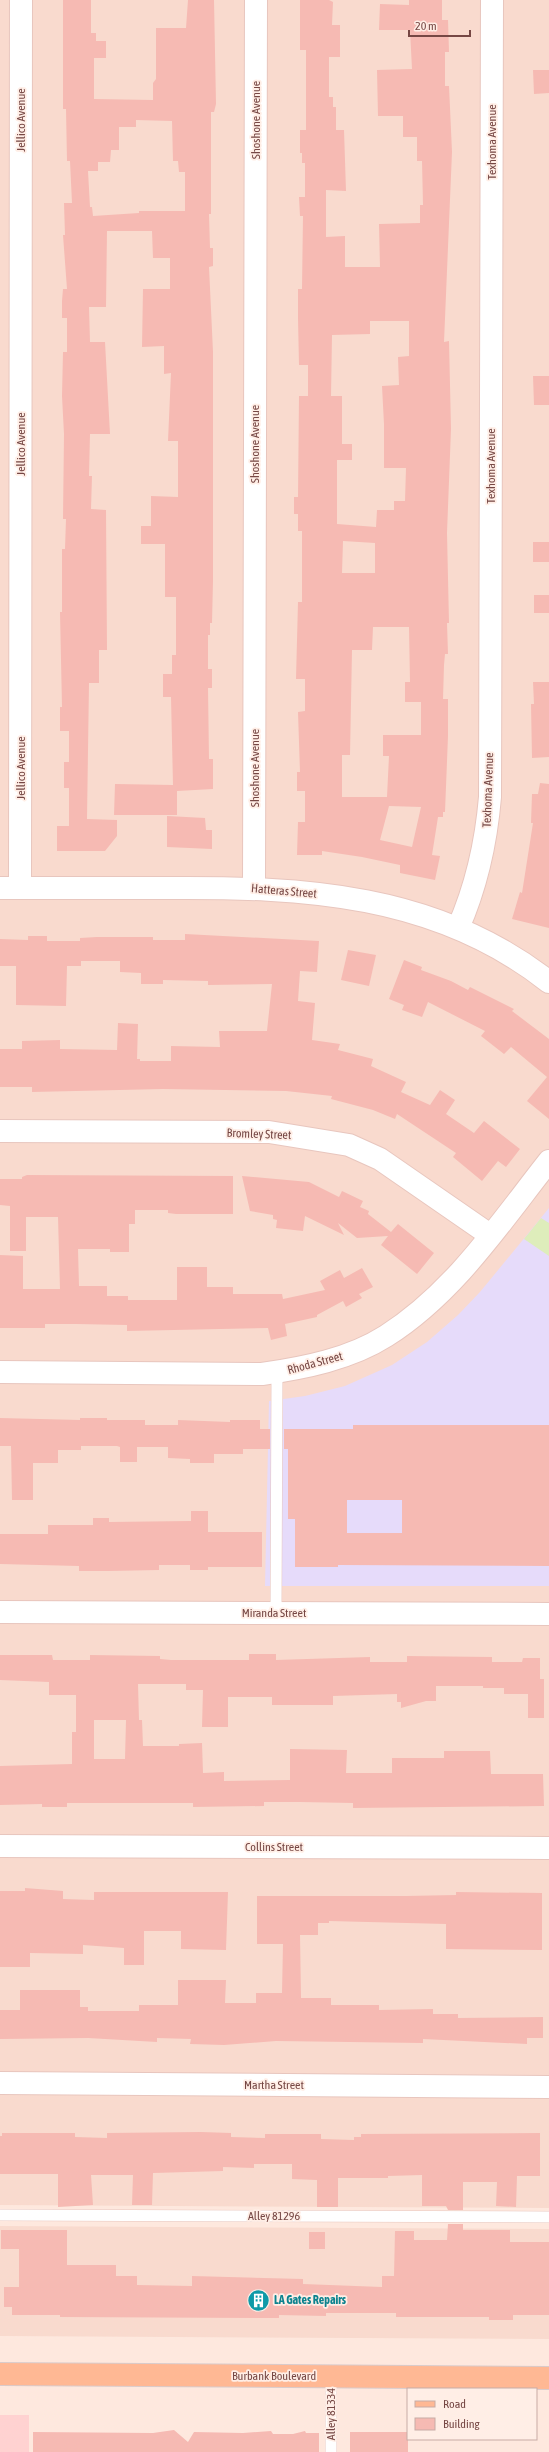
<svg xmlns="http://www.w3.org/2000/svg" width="549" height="2452" font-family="'Asap Condensed',sans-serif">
<rect width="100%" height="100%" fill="#fee8de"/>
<!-- residential -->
<g fill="#f9dace">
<polygon points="0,0 549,0 549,2208 0,2205"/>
<polygon points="0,2226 549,2229 549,2339 0,2336"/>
</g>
<!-- commercial -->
<rect fill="#ffd2d1" x="0" y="2415" width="29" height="37"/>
<!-- education -->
<polygon fill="#e6dbfa" points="549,1208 549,1586 265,1586 269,1401 305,1396 345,1386 392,1365 427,1342 458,1315 480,1292"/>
<!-- green -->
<polygon fill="#deedbb" points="541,1218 549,1223 549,1256 524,1239"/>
<!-- building -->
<g fill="#f6bab3" fill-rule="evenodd">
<path d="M63 0H91V33H96V41H106V58H94V99L153 100V83L156 79V28H186L188 0H214L216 104 214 112H211V214H209L210 248H213V266L209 267 213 352V581L212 623H210V635H208V669H212V688H208L209 759H213V789L177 791V815H114L115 784 173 785 171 697H163V674H172V655H176V597H165V544H141V526H151V496L178 497V441H168L171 373 164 374V346L142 347 143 289H170V258H153L152 231H107L106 307H89L90 342H105L110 434H90L89 476H92L91 509 106 510 107 650H99V683H89L87 819 117 820V836L105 851H57V826H69V788H64V762H69V731H60V707H62L60 612H62V549H65L66 519H63L64 434 62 396 63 352H67V318H62V301L63 289H67L63 235H65L64 203H72L70 161H67L66 109H63ZM136 120 172 121 173 161H178L179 172H185V211H139V213L93 216 92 207H90L88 171H98V162H110L111 150H119V127H136Z"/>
<path d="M300 0H329L333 2 332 25H340V57H329V97H333V107H336V130H344L346 191 326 190V237L345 236V267H380L379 224 420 223V205H423L422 161H417V137H403V116H378L377 70 412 69 410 30H379L380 4 409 5V0H442V20H448L449 52H445V86H449L452 152 444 342 449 341 451 429 447 533 449 623H447L448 654H445L444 665 443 699H448V736L445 812H443V817H438L432 855 440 856 435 880 400 873V865L362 857 322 851V855H297L298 822H305V791H297V772H300L298 712 305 711V679H296L298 602H302V531H298V514H294V497H298L299 396H308V365H299L298 318V289H302L303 216H300L299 197H305V163H302V153H300V130H306V50H300ZM370 321H409V356L398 357 399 385 382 386 384 424V468H406L405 501H394V510H377L376 527 337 524V460H352V444H342V396H331L332 335 370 334ZM343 541 375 543V573H342ZM373 627H409L410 682H405V702H421V735H383V756H389L387 797H342V755H350L352 650H372ZM389 806 421 807 412 847 380 840Z"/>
<polygon points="533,70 549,70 549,93 534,94"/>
<polygon points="533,376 549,376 549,405 534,405"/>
<rect x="533" y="542" width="16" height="20"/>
<rect x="534" y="595" width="15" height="18"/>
<polygon points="533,682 549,682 549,757 532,758 531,704 534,704"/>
<polygon points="540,783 549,784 549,928 512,919 520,892 522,893 533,823 531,823 532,794 538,794"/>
<polygon points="167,816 205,818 206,830 212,830 212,849 167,847"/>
<polygon points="185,934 319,941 317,972 300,971 298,1001 315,1003 312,1040 340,1044 338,1050 373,1059 371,1066 406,1082 401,1092 430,1105 440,1090 455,1100 446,1114 474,1133 484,1121 520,1149 506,1167 498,1161 482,1181 453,1157 456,1153 397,1114 395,1119 373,1110 331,1099 332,1096 286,1091 163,1089 32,1092 32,1087 0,1087 0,1049 22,1049 22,1041 60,1040 60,1049 117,1050 118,1023 138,1024 137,1059 140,1059 140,1061 171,1061 171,1046 220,1047 219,1031 267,1031 272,984 208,985 208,981 163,980 163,984 141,984 141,973 120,972 120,961 81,961 81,966 67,966 66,1006 16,1005 16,966 0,966 0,939 28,940 28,936 47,936 47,941 80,941 80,938 97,937 153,937 153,940 185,940"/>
<polygon points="348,950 376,955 369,986 341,980"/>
<polygon points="404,960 422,967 421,970 451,981 468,990 470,987 514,1009 512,1011 549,1039 549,1119 527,1101 547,1077 511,1047 504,1054 481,1036 485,1031 428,1002 422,1017 402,1010 404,1005 389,999"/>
<polygon points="27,1175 233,1176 233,1214 176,1214 168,1213 168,1210 135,1210 135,1224 129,1224 129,1252 110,1252 110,1249 78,1249 79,1286 107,1286 107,1296 128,1296 128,1300 177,1300 177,1267 207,1267 207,1287 233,1287 233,1294 282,1294 283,1299 325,1290 320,1281 340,1270 344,1278 362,1268 373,1287 359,1294 362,1298 346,1307 343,1301 317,1315 317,1317 285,1324 287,1336 271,1340 268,1328 127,1331 127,1325 76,1324 45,1324 45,1328 0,1328 0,1255 23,1256 23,1289 60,1289 58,1217 26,1217 26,1251 10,1251 10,1206 0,1205 0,1179 22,1179 22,1177"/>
<polygon points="242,1176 309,1182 339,1197 342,1191 363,1201 360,1207 369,1211 368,1214 391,1232 398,1224 434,1253 417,1274 381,1245 388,1236 357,1238 338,1223 344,1235 305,1216 303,1231 276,1228 277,1220 273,1219 273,1215 250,1211"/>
<polygon points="0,1418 80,1420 80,1418 107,1418 107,1420 145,1420 145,1425 178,1425 178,1420 230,1422 230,1420 260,1420 260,1429 270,1429 270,1449 243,1449 243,1454 214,1454 214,1463 190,1463 190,1459 168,1458 168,1447 137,1447 137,1462 120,1462 120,1447 117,1446 81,1446 81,1450 58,1450 58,1463 33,1463 33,1500 12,1500 11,1446 0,1446"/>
<path d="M353 1425H549V1566L338 1565V1567H295V1519H288V1449H284V1429H353ZM347 1500H402V1533H347Z"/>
<polygon points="191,1511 208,1511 208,1532 262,1532 262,1567 208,1567 208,1570 190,1570 190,1565 159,1565 159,1570 108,1571 79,1571 79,1566 0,1564 0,1534 48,1534 48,1525 93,1525 93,1518 109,1518 109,1522 191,1521"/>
<polygon points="249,1654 276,1654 276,1660 370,1657 370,1662 407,1662 407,1656 492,1657 492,1662 522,1662 523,1658 540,1658 540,1679 544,1679 544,1718 528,1718 528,1694 504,1694 504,1688 483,1688 483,1686 436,1686 436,1701 426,1701 401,1708 401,1702 397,1702 397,1694 333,1696 333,1705 272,1705 272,1697 228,1697 228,1727 202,1727 203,1690 186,1690 186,1684 138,1684 139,1720 94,1720 94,1759 125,1759 126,1720 142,1720 143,1746 179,1746 179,1744 202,1743 203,1773 224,1772 224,1781 290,1780 290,1749 347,1750 346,1773 392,1773 392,1758 444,1758 444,1751 490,1751 491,1774 543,1774 544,1806 353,1808 353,1803 300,1802 264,1802 264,1806 193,1807 193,1803 67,1803 67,1807 42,1807 42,1804 0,1805 0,1766 72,1764 72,1732 76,1732 76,1695 49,1695 49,1682 0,1680 0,1655 52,1655 53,1660 90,1660 90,1655 160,1656 160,1659 171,1660 249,1660"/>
<polygon points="25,1888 63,1891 63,1899 94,1900 94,1892 228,1892 226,1950 181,1949 181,1931 144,1931 144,1965 124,1965 124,1948 83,1945 83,1954 30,1953 30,1967 0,1967 0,1891 25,1891"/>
<polygon points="456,1892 542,1893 542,1950 446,1949 446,1924 329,1921 329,1923 318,1923 318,1935 300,1935 301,1998 331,1998 331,2005 379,2005 379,2010 433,2009 433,2014 458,2014 458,2018 543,2017 543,2038 527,2038 527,2044 423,2039 423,2043 276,2041 224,2045 190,2044 191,2039 157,2038 157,2042 88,2038 0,2039 0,2010 20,2010 20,1990 80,1990 80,2007 88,2007 88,2011 139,2011 139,2005 178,2005 178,1980 226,1980 225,2003 256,2003 256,1993 282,1993 283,1944 257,1944 257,1896 406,1896 456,1895"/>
<polygon points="201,2132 231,2133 231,2137 265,2138 265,2134 321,2134 321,2139 354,2140 354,2137 361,2137 361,2134 540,2133 540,2176 517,2176 516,2207 496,2206 497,2182 463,2182 463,2210 448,2210 446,2206 422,2206 422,2175 388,2176 388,2178 338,2178 338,2207 317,2207 317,2180 292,2179 292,2164 254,2164 254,2168 223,2167 223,2171 153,2173 152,2205 132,2205 133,2175 91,2175 93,2205 58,2207 58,2174 0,2174 0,2136 2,2136 2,2133 75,2133 75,2137 107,2138 107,2133"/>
<polygon points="448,2224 463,2224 463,2230 510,2230 510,2242 549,2242 549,2315 513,2315 513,2320 489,2320 489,2317 396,2317 396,2313 326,2313 326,2316 279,2315 279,2318 60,2317 60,2315 12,2315 12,2307 4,2307 4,2287 19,2287 19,2249 1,2249 1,2230 67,2230 67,2265 116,2265 116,2276 137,2276 137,2285 192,2286 192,2276 303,2279 303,2284 382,2287 382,2276 394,2276 395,2231 414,2231 414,2240 447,2240"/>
<rect x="309" y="2232" width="16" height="17"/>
<polygon points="174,2430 188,2442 194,2432 243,2433 271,2431 273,2434 293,2434 305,2431 306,2433 319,2433 319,2452 33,2452 33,2432 153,2433"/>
<rect x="350" y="2432" width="58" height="20"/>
</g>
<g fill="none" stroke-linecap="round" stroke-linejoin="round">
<defs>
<g id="lane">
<polyline points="276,1613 277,1372"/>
<polyline points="0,2215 549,2217"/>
<polyline points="331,2377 331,2452"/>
</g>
<g id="street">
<polyline points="254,887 256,0"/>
<path d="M0 888C55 888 111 888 166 888 303 887 436 893 549 982"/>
<polyline points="20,888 21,0"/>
<path d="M458 928C477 885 486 844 490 797L492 0"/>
<polyline points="0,1131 269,1132 349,1145 380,1159 490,1235"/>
<path d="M0 1372 262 1374C304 1368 350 1359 386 1336 454 1293 500 1223 549 1161"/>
<polyline points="0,1612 549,1614"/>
<polyline points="0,1846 549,1848"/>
<polyline points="0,2083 549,2087"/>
</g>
<polyline id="primary" points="0,2374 549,2378"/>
</defs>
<!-- lane casing -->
<use href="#lane" stroke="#e8c6be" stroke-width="12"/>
<!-- street casing -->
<use href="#street" stroke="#e8c6be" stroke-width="24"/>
<!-- primary casing -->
<use href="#primary" stroke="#d9cbcb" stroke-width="24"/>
<!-- lane -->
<use href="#lane" stroke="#fff" stroke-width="11"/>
<!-- street -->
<use href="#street" stroke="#fff" stroke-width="22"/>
<!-- primary -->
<use href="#primary" stroke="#ffb894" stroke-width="22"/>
</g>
<!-- icons -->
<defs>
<symbol id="building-disc" viewBox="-11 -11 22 22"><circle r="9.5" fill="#0f9aa8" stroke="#ffeee6"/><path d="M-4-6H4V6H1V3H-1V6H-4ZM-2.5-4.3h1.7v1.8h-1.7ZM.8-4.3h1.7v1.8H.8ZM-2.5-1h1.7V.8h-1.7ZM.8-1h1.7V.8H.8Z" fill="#fff"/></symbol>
</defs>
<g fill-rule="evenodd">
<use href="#building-disc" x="246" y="2288" width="25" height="25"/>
</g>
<g text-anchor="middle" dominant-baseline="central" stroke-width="3.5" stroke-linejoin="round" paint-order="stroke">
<!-- street labels -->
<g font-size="12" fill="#764744" stroke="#ffeee6">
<text transform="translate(21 120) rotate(-90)">Jellico Avenue</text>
<text transform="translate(256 120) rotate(-90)">Shoshone Avenue</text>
<text transform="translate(492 142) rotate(-90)">Texhoma Avenue</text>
<text transform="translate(21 444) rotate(-90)">Jellico Avenue</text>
<text transform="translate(255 444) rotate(-90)">Shoshone Avenue</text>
<text transform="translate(491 466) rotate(-90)">Texhoma Avenue</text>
<text transform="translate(21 768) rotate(-90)">Jellico Avenue</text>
<text transform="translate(255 768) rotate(-90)">Shoshone Avenue</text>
<text transform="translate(488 790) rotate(-88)">Texhoma Avenue</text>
<text transform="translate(284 891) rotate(5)">Hatteras Street</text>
<text transform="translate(259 1134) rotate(2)">Bromley Street</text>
<text transform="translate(315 1363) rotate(-15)">Rhoda Street</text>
<text x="274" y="1613">Miranda Street</text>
<text x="274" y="1847">Collins Street</text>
<text x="274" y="2085">Martha Street</text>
<text x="274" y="2216">Alley 81296</text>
<text x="274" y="2376">Burbank Boulevard</text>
<text transform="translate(331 2414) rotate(-90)">Alley 81334</text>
</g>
<!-- culture labels -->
<g font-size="12" font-weight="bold" fill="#0d838f" stroke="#ffeee6" text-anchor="start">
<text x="274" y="2300">LA Gates Repairs</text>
</g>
</g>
<!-- legend -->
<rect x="407" y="2388" width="130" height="52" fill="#ffeee6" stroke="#c8aba5"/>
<rect x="415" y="2401" width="20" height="6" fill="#ffb894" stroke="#c8aba5"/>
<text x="443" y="2408" font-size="12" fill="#764744">Road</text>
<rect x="415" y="2418" width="20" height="12" fill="#f6bab3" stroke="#c8aba5"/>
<text x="443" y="2428" font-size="12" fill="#764744">Building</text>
<!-- scale -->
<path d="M409 30v6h61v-6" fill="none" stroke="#764744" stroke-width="2"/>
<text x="415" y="30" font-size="12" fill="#764744" stroke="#ffeee6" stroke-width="3" paint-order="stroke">20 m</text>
</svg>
